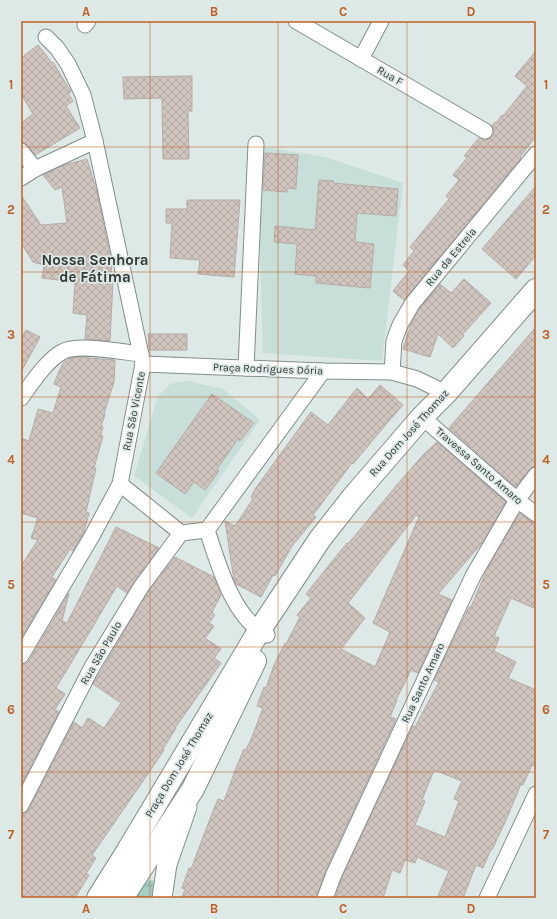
<svg xmlns="http://www.w3.org/2000/svg" width="557" height="919" font-family="Karla,sans-serif">
<defs>
<pattern id="park-tufts" width="24" height="20" patternUnits="userSpaceOnUse"><rect width="24" height="20" fill="#a2cfc5"/><path d="M3 7l-1-3M5 7V3M7 7l1-3M15 17l-1-3M17 17v-4M19 17l1-3" fill="none" stroke="#8cb2aa"/></pattern>
<pattern id="building-cross-hatch" width="8" height="8" patternUnits="userSpaceOnUse"><rect width="8" height="8" fill="#cfc4be"/><path d="M0 0l8 8M0 8l8-8" fill="none" stroke="#b2a9a4"/></pattern>
</defs>
<rect width="100%" height="100%" fill="#dce9e6"/>
<!-- built -->
<g fill="#c8ded9">
<polygon points="257,146 325,157 403,183 382,361 263,353"/>
<polygon points="187,381 223,389 260,420 192,518 134,476 158,396 170,384"/>
</g>
<!-- park -->
<polygon fill="url(#park-tufts)" points="144,880 157,881 156,898 132,898"/>
<!-- building -->
<g fill="url(#building-cross-hatch)" stroke="#b5aba5" fill-rule="evenodd">
<polygon points="38,45 52,63 53,62 71,92 68,93 73,101 66,106 80,128 35,155 28,145 21,142 21,123 33,114 21,94 21,58"/>
<polygon points="536,51 536,136 520,157 521,158 404,300 393,291 409,271 403,265 414,251 410,247 449,199 446,196 459,180 453,175 467,158 464,156 479,138 485,140 489,139 493,136 494,131 492,125 495,122 496,123 502,115 503,116 527,86 515,76"/>
<polygon points="192,76 192,111 188,111 189,159 163,159 162,98 124,99 123,77"/>
<polygon points="265,153 298,155 296,189 287,188 287,192 263,190"/>
<polygon points="87,159 97,192 112,265 110,279 113,280 110,341 85,339 87,315 73,313 75,282 42,278 44,265 33,262 21,243 21,195 41,225 67,223 62,187 55,190 43,175 64,165"/>
<polygon points="319,180 334,181 333,183 398,189 396,216 357,213 355,242 374,244 370,288 316,283 316,276 295,274 297,244 274,242 275,226 315,230"/>
<polygon points="536,186 536,255 516,279 482,249"/>
<polygon points="187,200 240,200 234,277 198,274 200,260 170,258 172,223 166,223 166,209 187,209"/>
<polygon points="464,279 491,303 463,334 464,336 453,348 438,334 430,357 403,349 411,324 419,309 440,284 451,293"/>
<polygon points="536,327 536,466 529,470 516,487 449,428"/>
<polygon points="26,330 40,337 21,372 21,339"/>
<polygon points="148,334 187,334 187,350 149,350"/>
<polygon points="77,357 115,360 114,382 106,407 104,415 105,415 101,426 103,426 101,435 103,436 94,468 96,468 86,512 89,513 84,532 73,551 70,549 52,577 56,580 21,638 21,566 38,540 31,538 38,518 21,513 21,438 29,441 38,409 53,413 61,387 54,384 59,371 64,362 71,358"/>
<polygon points="380,385 403,405 388,422 353,464 352,463 313,515 316,517 292,546 275,576 273,575 261,597 236,584 234,580 225,521 235,526 253,499 251,497 255,489 311,412 328,425 357,388 368,399"/>
<polygon points="212,394 254,423 240,441 238,439 217,469 219,471 205,490 194,482 185,494 156,473"/>
<path d="M437 442 506 502 482 543 438 594 452 600 418 673 411 670 396 700H397L390 717 396 719 326 870 316 898H182L185 889 182 888 189 868 191 869 213 811 218 799 224 801 236 768 244 749 246 750 252 737 263 708 257 706 264 687 266 688 274 665 285 643 286 644 300 617 297 615 311 598 306 594 338 554 347 543 348 544 396 486 423 455ZM416 515 419 517 373 623 390 632 375 667 341 649 365 618 348 603Z"/>
<path d="M520 513 531 521 536 523V609L511 598 494 636 499 638 494 651 516 662 508 678 536 690V767L532 765 523 785 521 784 506 820 492 850 491 849 483 868 476 865 463 898H437L449 871 417 857 415 863 405 860 400 873 392 870 383 898H335L342 877 413 726 415 727 439 682 434 680 469 607H471L487 569ZM434 770 462 781 454 799 459 801 445 837 415 825 425 801 422 800Z"/>
<polygon points="116,527 159,548 127,593 117,586 56,688 65,694 55,709 59,712 21,785 21,665 26,664 29,661 69,593 62,621 67,623"/>
<polygon points="175,557 214,577 221,595 212,612 215,615 209,623 214,626 205,638 221,649 214,658 221,663 175,728 176,728 163,749 164,750 154,765 92,855 96,858 86,874 89,875 75,898 21,898 21,814 26,813 29,809 74,722 82,728 88,718 104,728 121,703 93,684 148,592"/>
</g>
<g fill="none" stroke-linecap="round" stroke-linejoin="round">
<defs>
<g id="minor">
<polyline points="296,21 485,131"/>
<polyline points="85,25 88,21"/>
<polyline points="361,59 381,21"/>
<polyline points="21,151 35,169"/>
<polyline points="21,178 35,169 95,141"/>
<polyline points="143,364 323,371 392,372 417,379 446,393"/>
<polyline points="246,368 256,144"/>
<polyline points="392,372 394,341 400,325 412,304 536,154"/>
<path d="M21 398C32 383 46 361 62 352 77 343 122 352 141 354"/>
<polyline points="422,417 517,500 536,514"/>
<polyline points="120,484 181,533"/>
<polyline points="207,530 323,371"/>
<path d="M207 530C218 563 233 619 267 635"/>
<polyline points="21,656 92,536 120,484 143,364 95,141 83,95 68,64 57,48 46,37"/>
<polyline points="21,805 92,667 141,587 181,533 207,530"/>
<polyline points="325,898 334,874 473,576 517,500 536,475"/>
<polyline points="487,898 536,794"/>
</g>
<polyline id="tertiary" points="162,898 167,864 187,807"/>
<g id="primary">
<polyline points="98,898 127,852 259,631 320,539 353,497 422,417 446,393 536,290"/>
<polyline points="122,898 193,789 255,661"/>
</g>
</defs>
<!-- minor casing -->
<use href="#minor" stroke="#828e8c" stroke-width="17"/>
<!-- tertiary casing -->
<use href="#tertiary" stroke="#828e8c" stroke-width="21"/>
<!-- primary casing -->
<use href="#primary" stroke="#828e8c" stroke-width="24"/>
<!-- minor -->
<use href="#minor" stroke="#fff" stroke-width="15"/>
<!-- tertiary -->
<use href="#tertiary" stroke="#fff" stroke-width="19"/>
<!-- primary -->
<use href="#primary" stroke="#fff" stroke-width="22"/>
</g>
<!-- grid -->
<path fill="none" stroke="#c26024" stroke-width="1" stroke-opacity="0.55" d="M150 21V898M278 21V898M407 21V898M21 147H536M21 272H536M21 397H536M21 522H536M21 647H536M21 772H536"/>
<g text-anchor="middle" dominant-baseline="central" stroke-width="3.5" stroke-linejoin="round" paint-order="stroke">
<!-- street labels -->
<g font-size="11" fill="#333837" stroke="#dce9e6">
<text transform="translate(390 76) rotate(30)">Rua F</text>
<text transform="translate(451 257) rotate(-50)">Rua da Estrela</text>
<text transform="translate(268 369) rotate(2)">Praça Rodrigues Dória</text>
<text transform="translate(134 411) rotate(-79)">Rua São Vicente</text>
<text transform="translate(409 433) rotate(-48)">Rua Dom José Thomaz</text>
<text transform="translate(479 466) rotate(41)">Travessa Santo Amaro</text>
<text transform="translate(101 653) rotate(-60)">Rua São Paulo</text>
<text transform="translate(423 683) rotate(-65)">Rua Santo Amaro</text>
<text transform="translate(179 765) rotate(-59)">Praça Dom José Thomaz</text>
</g>
<!-- district labels -->
<g font-size="15" font-weight="bold" fill="#333837" stroke="#dce9e6">
<text x="95" y="260">Nossa Senhora<tspan x="95" dy="17">de Fátima</tspan></text>
</g>
</g>
<!-- border -->
<rect width="557" height="919" fill="none" stroke="#dce9e6" stroke-width="44"/>
<rect x="22" y="22" width="513" height="875" fill="none" stroke="#c26024" stroke-width="1.5"/>
<g font-size="13" text-anchor="middle" font-weight="bold" fill="#c26024">
<text x="86" y="16">A</text>
<text x="214" y="16">B</text>
<text x="343" y="16">C</text>
<text x="471" y="16">D</text>
<text x="11" y="89">1</text>
<text x="546" y="89">1</text>
<text x="11" y="214">2</text>
<text x="546" y="214">2</text>
<text x="11" y="339">3</text>
<text x="546" y="339">3</text>
<text x="11" y="464">4</text>
<text x="546" y="464">4</text>
<text x="11" y="589">5</text>
<text x="546" y="589">5</text>
<text x="11" y="714">6</text>
<text x="546" y="714">6</text>
<text x="11" y="839">7</text>
<text x="546" y="839">7</text>
<text x="86" y="913">A</text>
<text x="214" y="913">B</text>
<text x="343" y="913">C</text>
<text x="471" y="913">D</text>
</g>
</svg>
